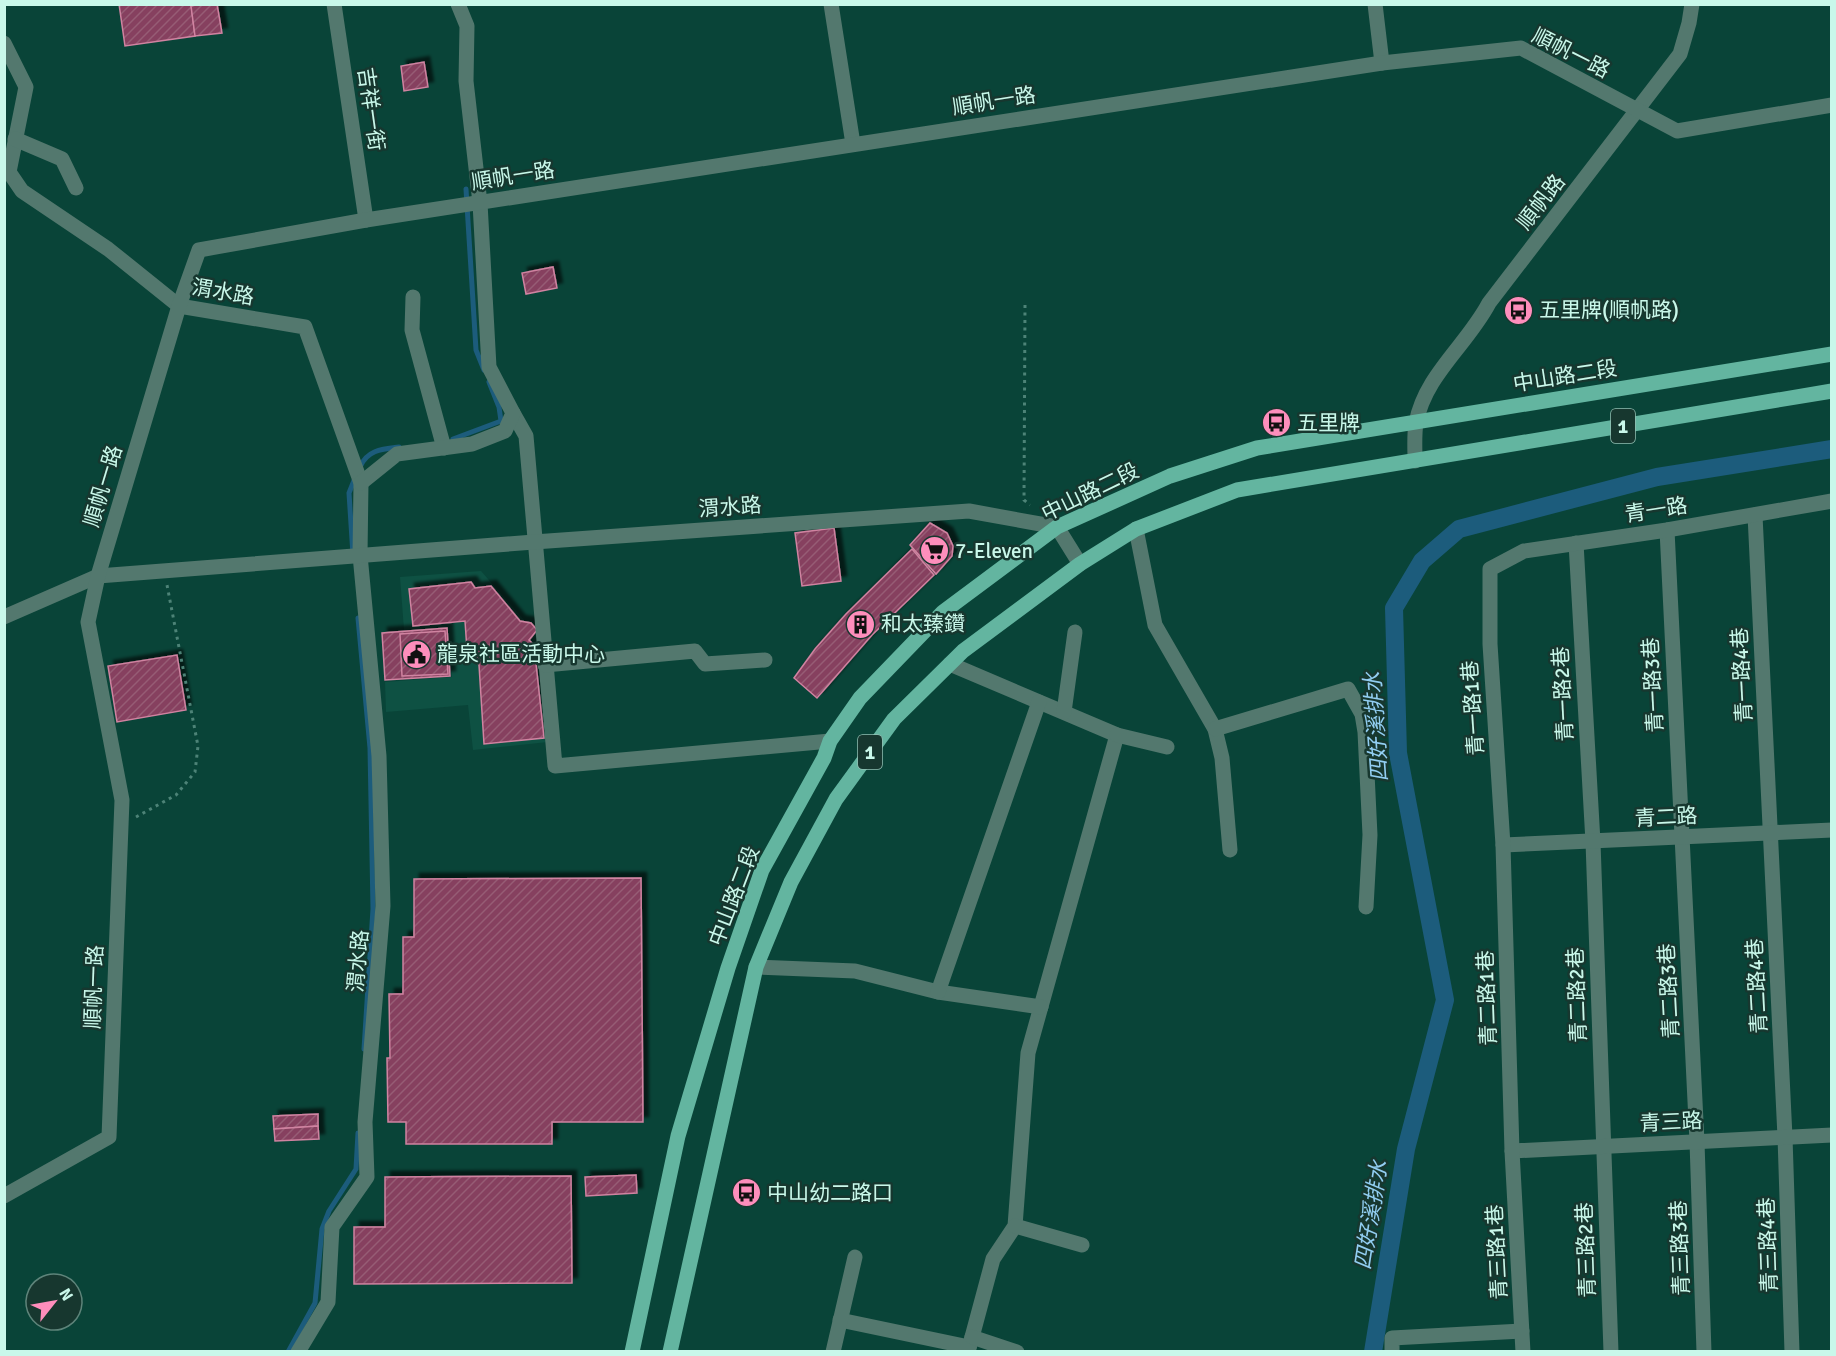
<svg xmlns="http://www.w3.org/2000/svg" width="1836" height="1356" font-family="Signika,'Noto Sans TC',sans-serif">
<defs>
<pattern id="building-hatch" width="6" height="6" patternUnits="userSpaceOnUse" patternTransform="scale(1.5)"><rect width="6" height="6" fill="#86405e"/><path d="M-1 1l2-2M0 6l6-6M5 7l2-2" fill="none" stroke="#965c75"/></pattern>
<filter id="shadow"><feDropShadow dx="5.5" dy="-5.5" stdDeviation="1.5" flood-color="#0009"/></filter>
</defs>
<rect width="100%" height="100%" fill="#094438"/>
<!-- built -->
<polygon fill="#0e5143" points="481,571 525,621 532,621 539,628 548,742 473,750 468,705 386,712 385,682 452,677 448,627 404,630 400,577"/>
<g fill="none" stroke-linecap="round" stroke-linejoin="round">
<!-- stream -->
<g stroke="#1c5c7c" stroke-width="5">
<polyline points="466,189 476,350 484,370"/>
<polyline points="453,439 501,421 499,407 489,382"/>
<path d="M360 467C367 450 382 449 399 447"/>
<polyline points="353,555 349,493 355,478"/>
<polyline points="358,618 370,748 373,909 364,1049"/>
<polyline points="288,1352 315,1303 322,1229 329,1211 356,1169 358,1133"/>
</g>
<!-- canal -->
<polyline stroke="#1c5c7c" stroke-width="18" points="1373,1352 1406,1149 1445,1000 1398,753 1394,608 1422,561 1459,529 1657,477 1832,449"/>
</g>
<!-- building -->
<g fill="url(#building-hatch)" stroke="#d083a1" stroke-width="1.5" filter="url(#shadow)">
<polygon points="119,4 191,4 195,36 125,46"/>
<polygon points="201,4 217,4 222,33 195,36 191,6"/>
<polygon points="424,62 428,87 404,91 401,66"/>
<polygon points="553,267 557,288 526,294 522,273"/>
<polygon points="930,523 947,533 953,546 952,556 936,574 910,545"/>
<polygon points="834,528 841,581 802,586 795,533"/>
<polygon points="912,549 934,575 872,635 817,698 794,678 815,649 846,614"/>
<polygon points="471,582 475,588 491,586 520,621 531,623 537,630 529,640 534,645 544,738 484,744 479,665 467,650 465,621 413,626 409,589"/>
<polygon points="447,628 450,676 385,680 382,633"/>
<polygon points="445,631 448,674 402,676 400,634"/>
<polygon points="177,655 186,710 117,722 108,666"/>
<polygon points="641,878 643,1122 552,1122 552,1144 406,1144 406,1122 388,1122 387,1058 390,1058 389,994 403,994 403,937 414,937 414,879"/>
<polygon points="318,1114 318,1126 274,1129 273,1116"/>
<polygon points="318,1126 319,1139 275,1141 274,1129"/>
<polygon points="636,1175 637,1193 586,1196 585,1177"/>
<polygon points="571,1176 572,1283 354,1284 354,1227 385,1227 385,1177"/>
</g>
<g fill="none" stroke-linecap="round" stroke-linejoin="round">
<!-- path -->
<g stroke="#4d8377" stroke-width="3" stroke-dasharray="3 4.5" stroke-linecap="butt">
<polyline points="1025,305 1024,500 1030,505"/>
<polyline points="136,817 176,795 195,772 198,746 167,585"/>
</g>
<!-- minor -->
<g stroke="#53786e" stroke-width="15">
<polyline points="334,4 366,220"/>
<polyline points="831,4 853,144"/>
<polyline points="1375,4 1382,63"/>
<polyline points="4,43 26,87 9,172 22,191 108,249 179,306 305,327 361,483 360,555 379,756 383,906 365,1122 367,1177 332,1227 328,1302 298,1352"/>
<polyline points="15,139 62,159 76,188"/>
<polyline points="413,297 412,330 444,448"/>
<polyline points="513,413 526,436 555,766 830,741"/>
<path d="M1415 461C1415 448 1414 435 1416 423 1425 375 1467 345 1489 303L1680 54 1689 23 1692 4"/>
<polyline points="361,483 397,454 472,444 505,431 513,413 489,367 480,203 466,81 467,26 458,4"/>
<polyline points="1755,515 1785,1137 1792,1352"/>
<polyline points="1136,529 1155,625 1215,729 1222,758 1230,850"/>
<polyline points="1667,530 1697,1142 1704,1352"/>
<polyline points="1576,543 1593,842 1611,1352"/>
<polyline points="4,617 98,576 534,542 969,511 1057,527 1080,564"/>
<polyline points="950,664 1117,735 1028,1053 1015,1226 993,1259 968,1352"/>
<polyline points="545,665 695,651 705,664 765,660"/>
<polyline points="1064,712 1075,632"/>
<polyline points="1215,729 1348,689 1362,714 1365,732 1370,835 1366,907"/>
<polyline points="1117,735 1167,747"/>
<polyline points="1503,845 1832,830"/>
<polyline points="756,967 855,971 938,992 1041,1007"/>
<polyline points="938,992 1039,702"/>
<polyline points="1512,1151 1832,1135"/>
<polyline points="4,1196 109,1137 122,800 88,622 98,576 179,306 199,250 366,220 1382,63 1521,48 1677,131 1832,105"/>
<polyline points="1015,1226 1082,1245"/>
<polyline points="840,1320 969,1347"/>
<polyline points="972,1337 1017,1352"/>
<polyline points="833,1352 855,1257"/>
<polyline points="1392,1352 1392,1338 1522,1331"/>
<polyline points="1523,1352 1512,1151 1503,845 1490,644 1490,569 1524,551 1667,530 1832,501"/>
</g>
<!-- major -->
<g stroke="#63b5a0" stroke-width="15">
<polyline points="632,1352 678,1136 728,968 762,870 824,758 830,741 860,698 943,612 1057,527 1170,476 1257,448 1832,354"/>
<polyline points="670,1352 756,967 791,882 836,799 894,719 963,651 1080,564 1136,529 1237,490 1832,391"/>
</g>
</g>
<!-- icons -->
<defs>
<symbol id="bus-disc" viewBox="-11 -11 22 22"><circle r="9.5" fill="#fe8ebc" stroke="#17372f"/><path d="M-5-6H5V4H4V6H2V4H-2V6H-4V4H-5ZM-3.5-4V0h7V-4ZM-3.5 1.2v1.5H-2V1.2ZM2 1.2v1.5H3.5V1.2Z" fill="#111"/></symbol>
<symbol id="supermarket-disc" viewBox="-11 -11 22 22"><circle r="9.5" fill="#fe8ebc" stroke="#17372f"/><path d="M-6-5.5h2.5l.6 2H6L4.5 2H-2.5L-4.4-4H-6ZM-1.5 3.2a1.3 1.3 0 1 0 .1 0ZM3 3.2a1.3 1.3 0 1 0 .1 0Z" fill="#111"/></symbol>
<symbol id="building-disc" viewBox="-11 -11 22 22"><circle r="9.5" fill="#fe8ebc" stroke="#17372f"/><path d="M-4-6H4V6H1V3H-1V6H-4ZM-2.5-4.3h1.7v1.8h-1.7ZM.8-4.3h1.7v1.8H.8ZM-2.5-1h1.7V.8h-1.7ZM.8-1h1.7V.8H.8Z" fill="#111"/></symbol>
<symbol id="civic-disc" viewBox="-11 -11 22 22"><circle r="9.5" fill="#fe8ebc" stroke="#17372f"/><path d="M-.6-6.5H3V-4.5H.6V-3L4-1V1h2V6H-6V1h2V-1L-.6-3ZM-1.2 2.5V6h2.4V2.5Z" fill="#111"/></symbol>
</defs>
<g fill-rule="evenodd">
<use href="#bus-disc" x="1502" y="294" width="33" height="33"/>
<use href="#bus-disc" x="1260" y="406" width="33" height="33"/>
<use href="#supermarket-disc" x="918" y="534" width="33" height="33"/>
<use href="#building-disc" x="844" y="608" width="33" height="33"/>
<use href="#civic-disc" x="400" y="638" width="33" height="33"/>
<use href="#bus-disc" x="730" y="1176" width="33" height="33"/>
</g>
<g text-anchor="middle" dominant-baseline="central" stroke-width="5" stroke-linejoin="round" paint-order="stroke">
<!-- shield labels -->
<g fill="#17372f" stroke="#94beb2" stroke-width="1.5">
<rect x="1611" y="409" width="24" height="34" rx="4.5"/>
<rect x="858" y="735" width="24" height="34" rx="4.5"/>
</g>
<g font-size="20" font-weight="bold" fill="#c9f8ea">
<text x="1623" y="426">1</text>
<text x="870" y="752">1</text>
</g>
<!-- street labels -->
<g font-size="21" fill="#c9f8ea" stroke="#17372f">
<text transform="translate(1571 53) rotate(27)">順帆一路</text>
<text transform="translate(994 101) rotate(-9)">順帆一路</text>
<text transform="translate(371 109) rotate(82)">吉祥一街</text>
<text transform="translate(513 176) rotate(-9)">順帆一路</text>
<text transform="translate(1541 202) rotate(-52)">順帆路</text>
<text transform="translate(223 292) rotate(10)">渭水路</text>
<text transform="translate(1565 376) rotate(-9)">中山路二段</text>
<text transform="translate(103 486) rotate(-73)">順帆一路</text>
<text transform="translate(1090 492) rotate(-26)">中山路二段</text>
<text transform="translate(730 507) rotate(-4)">渭水路</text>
<text transform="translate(1656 510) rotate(-9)">青一路</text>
<text transform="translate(1742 675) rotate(-93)">青一路4巷</text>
<text transform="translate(1653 685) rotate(-93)">青一路3巷</text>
<text transform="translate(1563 694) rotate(-93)">青一路2巷</text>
<text transform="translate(1473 708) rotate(-94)">青一路1巷</text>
<text transform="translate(1666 817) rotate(-3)">青二路</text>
<text transform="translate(734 896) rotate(-69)">中山路二段</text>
<text transform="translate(358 961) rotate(-85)">渭水路</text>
<text transform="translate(1757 986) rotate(-93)">青二路4巷</text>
<text transform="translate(94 987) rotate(-88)">順帆一路</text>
<text transform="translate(1669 991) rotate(-93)">青二路3巷</text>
<text transform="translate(1577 995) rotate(-92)">青二路2巷</text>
<text transform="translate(1487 998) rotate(-92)">青二路1巷</text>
<text transform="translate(1671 1122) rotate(-3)">青三路</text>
<text transform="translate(1768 1245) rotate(-92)">青三路4巷</text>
<text transform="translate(1680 1248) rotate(-92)">青三路3巷</text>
<text transform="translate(1586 1250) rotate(-92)">青三路2巷</text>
<text transform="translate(1497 1252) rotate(-93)">青三路1巷</text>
</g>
<!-- poi labels -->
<g font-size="21" fill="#c9f8ea" stroke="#17372f" text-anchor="start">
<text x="1539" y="310">五里牌(順帆路)</text>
<text x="1297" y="423">五里牌</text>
<text x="955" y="551">7-Eleven</text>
<text x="881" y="624">和太臻鑽</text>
<text x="437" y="654">龍泉社區活動中心</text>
<text x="767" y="1193">中山幼二路口</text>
</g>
<!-- water labels -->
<g font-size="22" font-style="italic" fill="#92cef2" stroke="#17372f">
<text transform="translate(1376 727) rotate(-94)">四好溪排水</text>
<text transform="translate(1371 1215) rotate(-81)">四好溪排水</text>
</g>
</g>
<!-- border -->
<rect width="1836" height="1356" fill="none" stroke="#c9f8ea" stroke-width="12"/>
<!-- north arrow -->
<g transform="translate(54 1302) rotate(59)"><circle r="28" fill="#17372f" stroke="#5e847a" stroke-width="1.5"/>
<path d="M0-4.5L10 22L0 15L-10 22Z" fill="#fe8ebc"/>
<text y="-9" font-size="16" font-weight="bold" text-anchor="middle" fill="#c9f8ea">N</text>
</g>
</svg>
